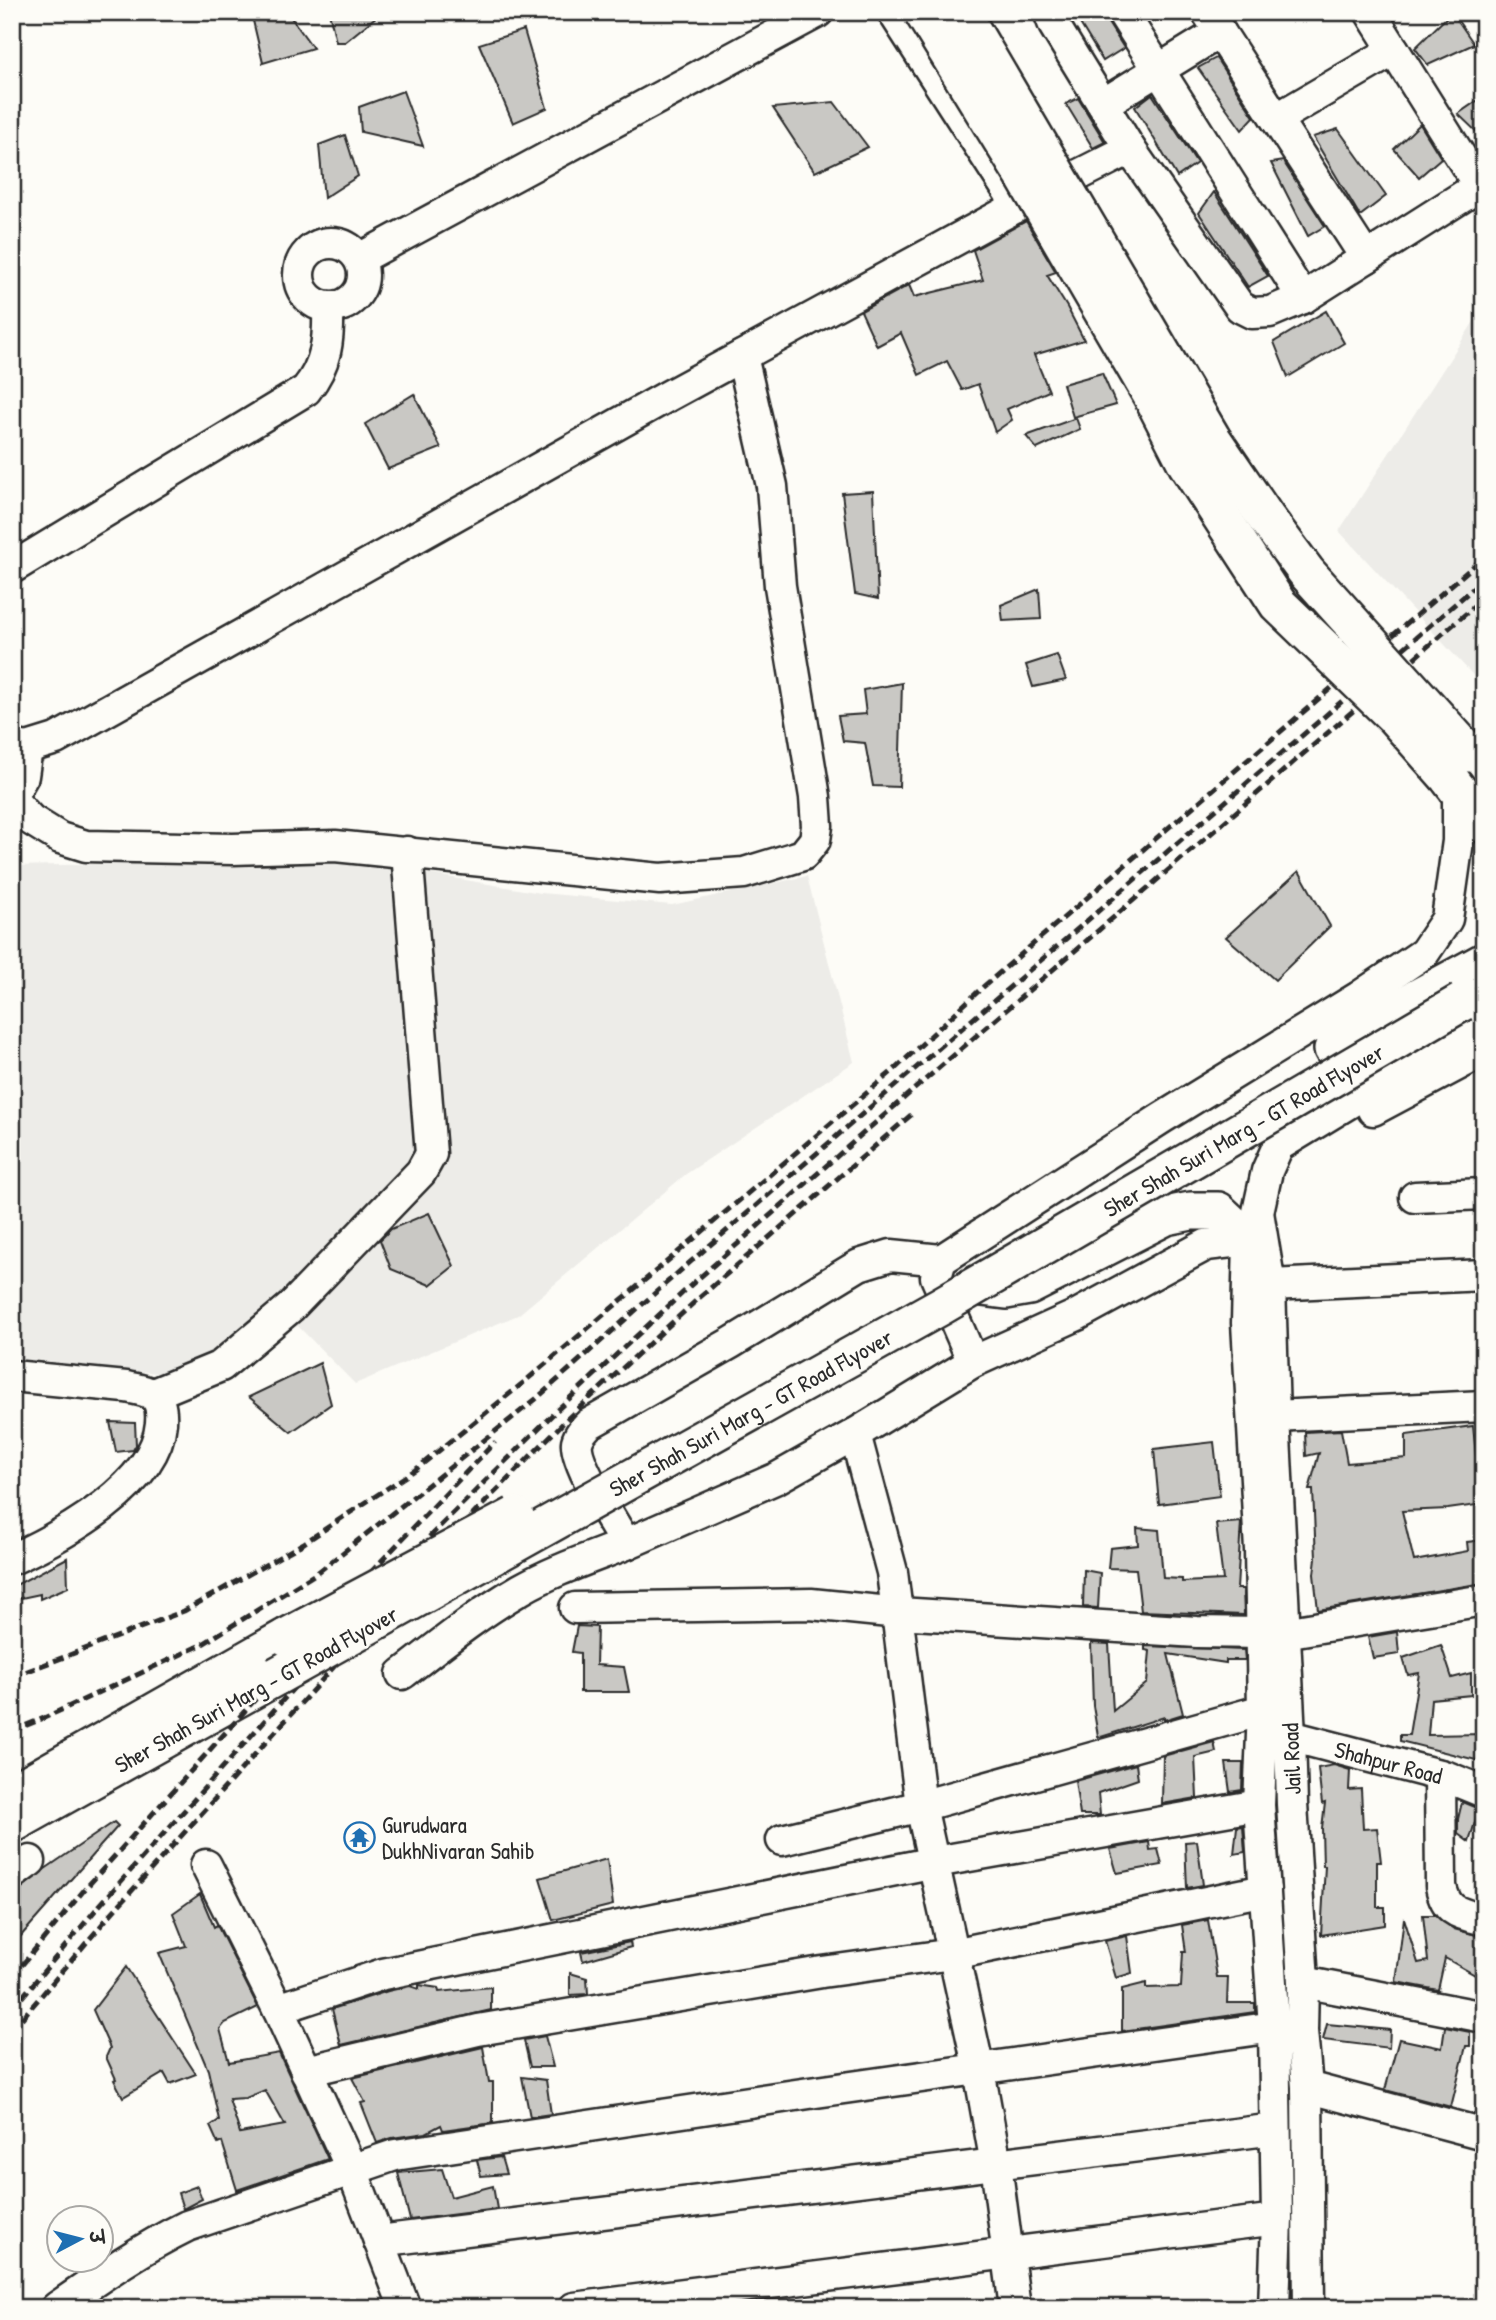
<svg xmlns="http://www.w3.org/2000/svg" width="1496" height="2320" font-family="'Patrick Hand','Playpen Sans Deva',sans-serif">
<rect width="100%" height="100%" fill="#fdfcf7"/>
<filter id="ink" filterUnits="userSpaceOnUse"><feTurbulence type="fractalNoise" baseFrequency=".0143" numOctaves="2"/><feDisplacementMap in="SourceGraphic" scale="14" xChannelSelector="R" yChannelSelector="G"/><feConvolveMatrix kernelMatrix="1 2 1 2 8 2 1 2 1" color-interpolation-filters="sRGB"/></filter>
<g filter="url(#ink)">
<!-- built -->
<g fill="#edece8">
<polygon points="1484,306 1484,687 1339,531"/>
<polygon points="342,859 541,893 672,905 807,876 854,1062 686,1174 518,1315 355,1384 298,1326 158,1373 12,1361 12,866"/>
</g>
<!-- building -->
<g fill="#c9c8c4" stroke="#2b2b2b" stroke-width="2" fill-rule="evenodd">
<polygon points="251,12 287,12 313,48 263,63"/>
<polygon points="329,12 382,12 345,42 336,42"/>
<polygon points="1073,12 1101,12 1124,48 1103,61"/>
<polygon points="1452,12 1474,44 1428,65 1415,48"/>
<polygon points="524,30 547,108 513,123 479,44"/>
<polygon points="1216,58 1254,117 1242,130 1198,68"/>
<polygon points="403,91 423,146 361,132 359,107"/>
<polygon points="1152,94 1197,163 1177,177 1135,107"/>
<polygon points="1484,96 1484,139 1458,114"/>
<polygon points="1078,98 1105,142 1093,148 1066,104"/>
<polygon points="834,102 868,147 815,172 773,108"/>
<polygon points="1420,124 1441,158 1419,177 1394,149"/>
<polygon points="1338,129 1386,196 1360,216 1313,137"/>
<polygon points="345,135 358,176 324,198 319,145"/>
<polygon points="1283,161 1325,226 1308,236 1271,163"/>
<polygon points="1214,192 1268,276 1248,287 1199,213"/>
<polygon points="1026,221 1056,272 1047,275 1067,307 1084,340 1034,355 1049,391 1007,409 1012,420 995,432 978,384 962,390 947,361 919,375 901,333 877,346 861,311 909,285 914,297 983,280 973,250"/>
<polygon points="1326,311 1344,343 1288,377 1274,342"/>
<polygon points="1102,373 1116,405 1073,417 1063,384"/>
<polygon points="414,394 441,448 388,469 365,424"/>
<polygon points="1076,418 1080,429 1037,449 1026,436"/>
<polygon points="873,491 878,599 855,594 842,493"/>
<polygon points="1039,589 1041,619 1003,621 1001,605"/>
<polygon points="1057,655 1066,680 1033,687 1026,665"/>
<polygon points="902,683 899,787 873,786 865,743 843,741 838,716 866,714 863,690"/>
<polygon points="1299,871 1330,926 1275,980 1226,937"/>
<polygon points="429,1213 454,1266 430,1285 391,1269 380,1240 391,1229"/>
<polygon points="320,1363 331,1404 291,1432 249,1397"/>
<polygon points="110,1422 135,1423 136,1445 133,1450 116,1452"/>
<polygon points="1473,1426 1476,1455 1484,1455 1484,1504 1448,1509 1402,1511 1414,1561 1468,1551 1467,1542 1484,1540 1484,1583 1318,1610 1314,1574 1316,1558 1313,1490 1309,1490 1319,1453 1306,1456 1305,1432 1341,1430 1347,1463 1406,1458 1406,1435"/>
<polygon points="1214,1442 1220,1496 1159,1504 1154,1449"/>
<polygon points="1241,1522 1237,1589 1243,1589 1244,1615 1141,1611 1136,1569 1108,1568 1110,1548 1138,1545 1137,1528 1159,1530 1163,1578 1182,1579 1182,1582 1223,1580 1216,1524"/>
<polygon points="67,1558 68,1587 40,1599 40,1594 12,1600 12,1587"/>
<polygon points="1084,1570 1100,1573 1098,1608 1083,1607"/>
<polygon points="577,1626 597,1627 596,1665 624,1667 629,1692 580,1692 580,1653 572,1652"/>
<polygon points="1397,1632 1399,1654 1373,1658 1368,1637"/>
<polygon points="1091,1643 1109,1644 1113,1711 1147,1683 1150,1651 1145,1650 1145,1646 1244,1650 1245,1660 1226,1660 1226,1663 1168,1654 1183,1714 1164,1720 1164,1717 1101,1737 1098,1736 1093,1706"/>
<polygon points="1441,1645 1452,1678 1471,1673 1471,1695 1431,1699 1428,1735 1484,1734 1484,1762 1400,1741 1400,1735 1409,1735 1419,1673 1408,1675 1403,1658"/>
<polygon points="1214,1742 1216,1752 1195,1757 1197,1798 1162,1804 1163,1756"/>
<polygon points="1226,1763 1243,1763 1242,1790 1230,1792"/>
<polygon points="1136,1764 1138,1779 1098,1793 1100,1815 1080,1815 1075,1781"/>
<polygon points="1334,1765 1350,1770 1349,1790 1361,1789 1363,1829 1377,1828 1381,1862 1377,1862 1377,1907 1385,1907 1385,1925 1321,1935 1325,1866 1323,1866 1322,1828 1325,1803 1322,1804 1318,1768"/>
<polygon points="1462,1802 1479,1809 1469,1842 1458,1834 1458,1819"/>
<polygon points="114,1822 118,1826 12,1946 12,1892 22,1888 45,1869"/>
<polygon points="1243,1826 1245,1852 1234,1854 1237,1827"/>
<polygon points="1197,1841 1203,1885 1187,1888 1185,1842"/>
<polygon points="1149,1842 1150,1850 1158,1849 1162,1865 1117,1873 1110,1849"/>
<polygon points="607,1859 613,1905 553,1920 540,1878"/>
<path d="M200 1894 214 1927 217 1925 258 2007 225 2023 220 2029 229 2062 279 2053 328 2159 237 2190 222 2142 218 2144 210 2126 219 2120 208 2070 159 1953 186 1946 173 1913ZM265 2090 285 2125 240 2133 229 2099 246 2098Z"/>
<polygon points="1423,1915 1435,1915 1454,1929 1484,1937 1484,1980 1445,1958 1438,1990 1396,1982 1404,1918 1418,1963 1428,1961"/>
<polygon points="1208,1920 1217,1977 1228,1977 1227,2003 1255,2003 1255,2012 1122,2031 1122,1989 1146,1983 1146,1988 1181,1987 1183,1952 1186,1952 1182,1925"/>
<polygon points="1127,1936 1132,1973 1116,1978 1105,1941"/>
<polygon points="630,1942 631,1947 583,1961 581,1952"/>
<polygon points="126,1967 196,2074 170,2084 164,2073 123,2097 114,2080 116,2079 106,2057 110,2048 93,2010"/>
<polygon points="570,1973 587,1978 588,1994 570,1995"/>
<polygon points="419,1985 438,1988 439,1992 491,1987 491,2010 341,2045 332,2009 388,1991 410,1986 419,1989"/>
<polygon points="1327,2024 1390,2030 1389,2048 1323,2040"/>
<polygon points="1445,2027 1470,2032 1470,2046 1466,2046 1451,2107 1385,2090 1399,2039 1442,2048"/>
<polygon points="545,2036 553,2067 530,2067 524,2040"/>
<polygon points="483,2047 489,2082 493,2082 493,2123 443,2130 441,2125 426,2133 392,2138 377,2143 361,2103 365,2102 352,2078"/>
<polygon points="522,2077 546,2080 551,2114 530,2117"/>
<polygon points="501,2157 506,2174 481,2176 477,2160"/>
<polygon points="442,2169 451,2197 493,2186 497,2209 410,2220 398,2173"/>
<polygon points="197,2186 202,2199 183,2209 178,2193"/>
</g>
<g fill="none" stroke-linecap="round" stroke-linejoin="round">
<defs>
<g id="minor">
<polyline points="1049,12 1054,25 1130,149 1240,307 1252,313 1270,312 1303,298 1484,183"/>
<polyline points="1122,12 1303,298"/>
<polyline points="1207,12 1366,258"/>
<polyline points="1370,12 1479,186"/>
<polyline points="1103,104 1220,32"/>
<polyline points="1276,119 1394,50"/>
<polyline points="1043,193 1130,149"/>
<circle cx="331" cy="275" r="32"/>
<polyline points="359,259 818,12"/>
<path d="M12 568 306 390C327 364 329 339 328 307"/>
<polyline points="12,745 27,748 56,739 668,396 1018,206 893,12"/>
<polyline points="12,795 23,776 27,748"/>
<polyline points="12,800 31,820 60,838 86,846 233,849 335,846 660,879 744,873 803,855 815,840 817,826 815,797 780,586 772,486 742,356"/>
<polyline points="1373,1110 1484,1051"/>
<polyline points="1415,1197 1484,1194"/>
<path d="M941 1260 891 1255 859 1265 731 1343 589 1424C584 1429 579 1434 577 1442 574 1462 614 1524 626 1544L777 1478 855 1434 973 1362 1077 1315 1206 1245 1249 1240 1247 1323 1260 1550 1263 1710 1259 1805 1274 2027 1277 2219 1274 2308"/>
<polyline points="1270,1285 1484,1275"/>
<polyline points="973,1362 936,1277 941,1260 1162,1118 1359,997 1424,953 1447,919 1458,841 1458,790"/>
<path d="M12 1376 126 1387C151 1392 163 1393 161 1423 156 1485 63 1536 12 1559"/>
<polyline points="153,1394 221,1366 291,1307 421,1172 431,1154 407,852"/>
<polyline points="1274,1416 1484,1406"/>
<polyline points="855,1434 892,1572 921,1806 979,2070 996,2164 1015,2308"/>
<polyline points="575,1608 811,1604 899,1613 1197,1632 1261,1633"/>
<polyline points="1284,1633 1484,1600"/>
<path d="M402 1674C441 1644 478 1614 521 1589 554 1570 591 1558 626 1544"/>
<path id="s1" d="M1290 1736 1447 1777 1484 1792"/>
<path d="M1440 1775 1441 1886C1446 1913 1460 1913 1484 1920"/>
<polyline points="782,1840 921,1806 1263,1710"/>
<polyline points="206,1865 278,2009 352,2170 405,2308"/>
<polyline points="12,1874 30,1861"/>
<polyline points="1303,1982 1484,2017"/>
<polyline points="278,2009 383,1974 935,1862 1259,1805"/>
<polyline points="306,2071 478,2030 822,1972 953,1954 1265,1890"/>
<polyline points="1307,2087 1484,2134"/>
<polyline points="379,2241 1275,2129"/>
<path d="M56 2308C99 2278 140 2249 187 2226L395 2155 816 2092 1274 2027"/>
<polyline points="574,2308 1277,2219"/>
<polyline points="1309,2308 1307,2087 1302,2031 1303,1982 1292,1804 1290,1736 1274,1416 1270,1285 1258,1212 1267,1171 1278,1146 1398,1073 1484,1015"/>
</g>
<g id="major">
<polyline points="1448,777 1484,824"/>
<polyline points="1333,1049 1399,1008 1484,962"/>
<polyline points="974,1286 1006,1290 1029,1286 1166,1216 1191,1211 1218,1211 1249,1240"/>
<polyline points="12,1793 287,1637"/>
<polyline points="12,1824 277,1676"/>
</g>
</defs>
<!-- minor casing -->
<use href="#minor" stroke="#2b2b2b" stroke-width="35"/>
<!-- major casing -->
<use href="#major" stroke="#2b2b2b" stroke-width="42"/>
<!-- minor -->
<use href="#minor" stroke="#fdfcf7" stroke-width="30"/>
<!-- major -->
<use href="#major" stroke="#fdfcf7" stroke-width="37"/>
<!-- rail -->
<g stroke="#2b2b2b" stroke-width="5" stroke-dasharray="10 5" stroke-linecap="butt">
<polyline points="12,1677 184,1611 304,1543 415,1470 523,1383 895,1069 983,987 1484,557"/>
<polyline points="12,1731 44,1718 201,1645 317,1573 536,1399 673,1277 1484,579"/>
<polyline points="12,1977 85,1889 348,1596 495,1442"/>
<polyline points="12,2009 99,1906 425,1541 556,1411 690,1286 860,1136 1484,598"/>
<polyline points="12,2030 110,1915 449,1539 568,1418 699,1298 911,1115"/>
</g>
<defs>
<g id="major-bridge">
<polyline points="923,12 1024,176 1151,394 1187,464 1278,604 1394,716 1448,777"/>
<polyline points="961,12 1212,439 1266,518 1307,573 1469,753"/>
<polyline points="287,1637 515,1516"/>
<path id="s2" d="M277 1676 941 1306 1462 1002"/>
</g>
</defs>
<!-- major-bridge casing -->
<use href="#major-bridge" stroke="#2b2b2b" stroke-width="42" stroke-linecap="butt"/>
<!-- major-bridge -->
<use href="#major-bridge" stroke="#fdfcf7" stroke-width="37"/>
</g>
</g>
<!-- icons -->
<defs>
<symbol id="temple-ring" viewBox="-11 -11 22 22"><circle r="9.5" fill="#fdfcf7" stroke="#1f6fb2" stroke-width="1.5"/><path d="M0-6L5-2H3V0L6.5 2.5H4V6H1.5V3h-3V6H-4V2.5H-6.5L-3 0V-2H-5Z" fill="#1f6fb2"/></symbol>
</defs>
<g fill-rule="evenodd">
<use href="#temple-ring" x="342" y="1820" width="35" height="35"/>
</g>
<g text-anchor="middle" dominant-baseline="central" stroke-width="5" stroke-linejoin="round" paint-order="stroke">
<!-- street labels -->
<g font-size="23" fill="#2b2b2b" stroke="#fdfcf7">
<text stroke="none"><textPath href="#s2" startOffset="1110">Sher Shah Suri Marg - GT Road Flyover</textPath></text>
<text stroke="none"><textPath href="#s2" startOffset="542">Sher Shah Suri Marg - GT Road Flyover</textPath></text>
<text transform="translate(256 1689) rotate(-29)">Sher Shah Suri Marg - GT Road Flyover</text>
<text transform="translate(1291 1759) rotate(-92)">Jail Road</text>
<text stroke="none"><textPath href="#s1" startOffset="102">Shahpur Road</textPath></text>
</g>
<!-- poi labels -->
<g font-size="23" fill="#2b2b2b" stroke="#fdfcf7" text-anchor="start">
<text x="382" y="1824">Gurudwara<tspan x="382" dy="26">DukhNivaran Sahib</tspan></text>
</g>
</g>
<!-- margin -->
<rect width="1496" height="2320" fill="none" stroke="#fdfcf7" stroke-width="42"/>
<rect x="21" y="21" width="1454" height="2278" fill="none" stroke="#2b2b2b" stroke-width="2.5" filter="url(#ink)"/>
<!-- north arrow -->
<g transform="translate(80 2239) rotate(83)"><circle r="33" fill="#fdfcf7" stroke="#a9a8a5" stroke-width="2"/>
<path d="M0-5L12 26L0 18L-12 26Z" fill="#1f6fb2"/>
<text y="-10" font-size="19" font-weight="bold" text-anchor="middle" fill="#2b2b2b">उ</text>
</g>
</svg>
